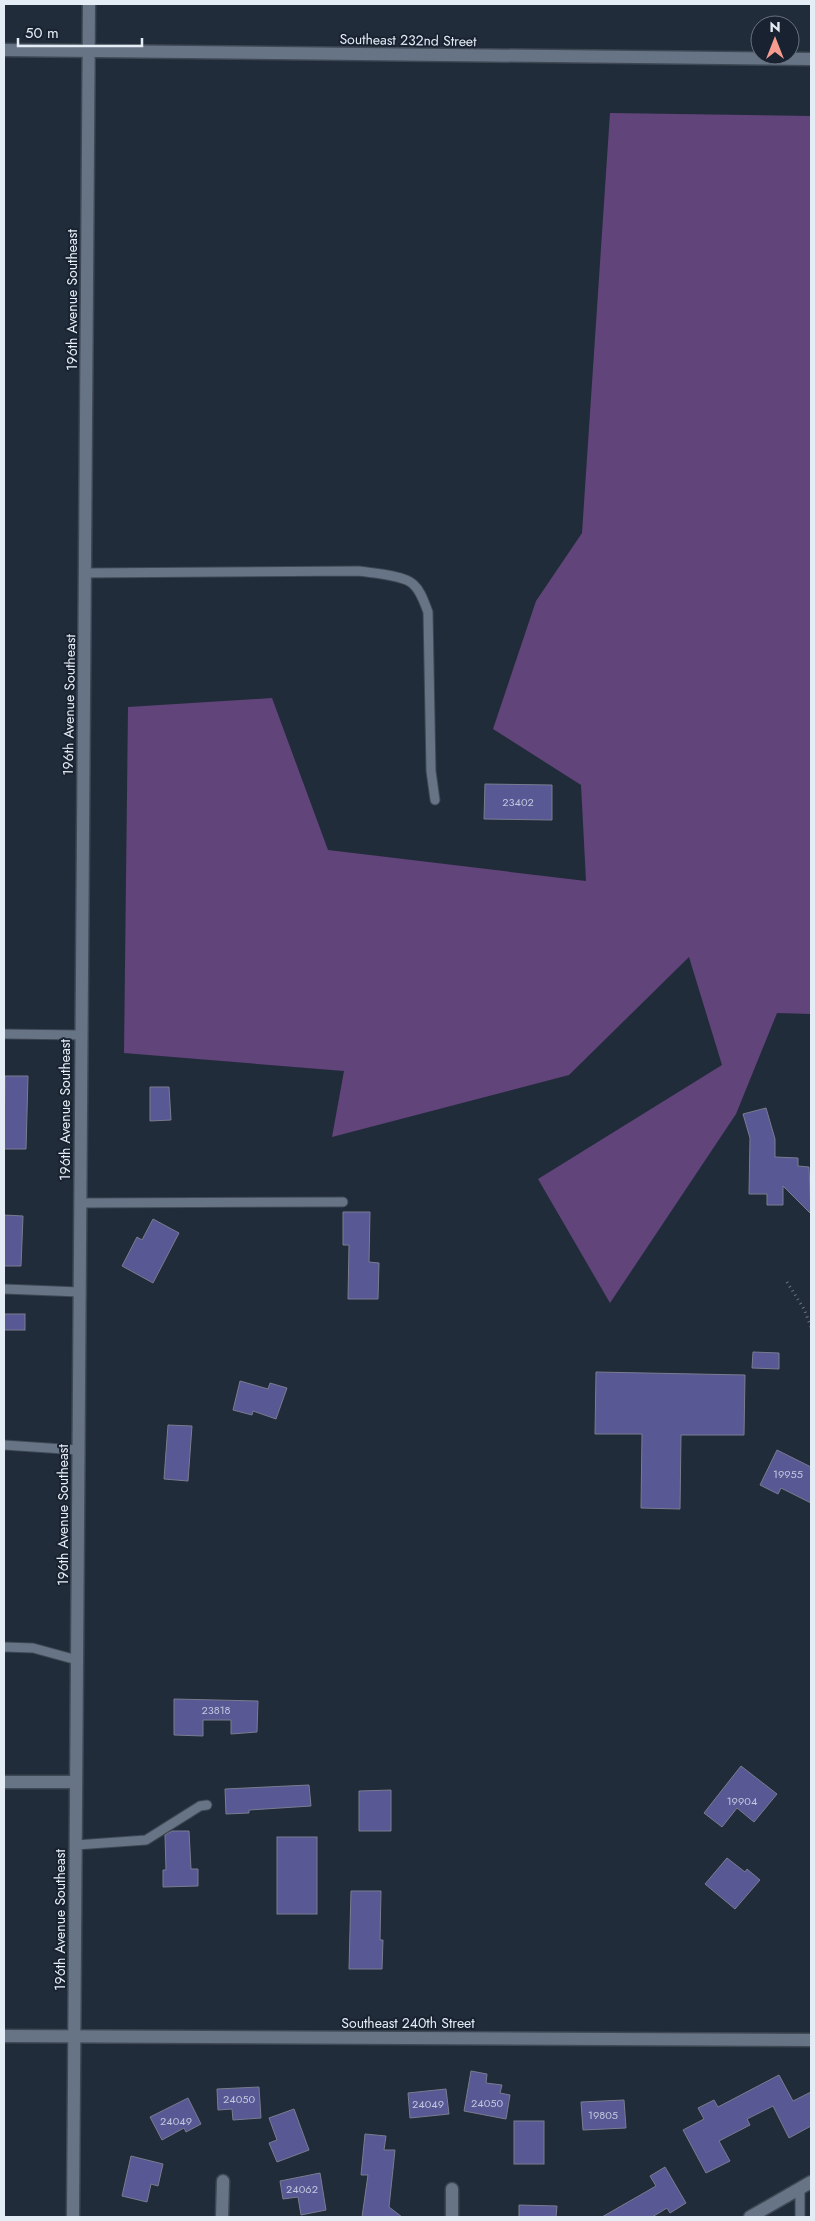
<svg xmlns="http://www.w3.org/2000/svg" width="815" height="2221" font-family="Jost,sans-serif">
<rect width="100%" height="100%" fill="#212c3a"/>
<!-- green -->
<polygon fill="#614479" points="610,113 811,116 811,1014 777,1013 736,1114 610,1303 538,1179 722,1065 689,957 569,1075 332,1137 344,1071 124,1053 128,707 272,698 328,850 586,881 581,785 493,729 536,601 582,533"/>
<!-- building -->
<g fill="#575894" stroke="#7a7c90">
<polygon points="485,784 552,785 552,820 484,819"/>
<polygon points="5,1076 28,1076 26,1149 4,1149"/>
<polygon points="150,1087 169,1087 171,1120 150,1121"/>
<polygon points="766,1108 775,1139 775,1157 798,1158 798,1166 809,1167 811,1214 783,1186 783,1205 767,1205 767,1194 749,1194 750,1138 743,1114"/>
<polygon points="343,1212 370,1212 369,1262 379,1263 378,1299 348,1299 349,1245 343,1245"/>
<polygon points="4,1215 23,1216 21,1266 4,1266"/>
<polygon points="153,1219 179,1233 153,1283 122,1266 137,1237 142,1240"/>
<rect x="4" y="1314" width="21" height="16"/>
<polygon points="753,1352 779,1353 779,1369 752,1368"/>
<polygon points="596,1372 745,1375 744,1435 681,1435 680,1509 641,1508 642,1434 595,1434"/>
<polygon points="240,1381 268,1389 270,1383 287,1388 276,1419 253,1411 252,1415 233,1410"/>
<polygon points="168,1425 192,1426 188,1481 164,1479"/>
<polygon points="777,1450 811,1467 811,1503 781,1488 778,1494 760,1485"/>
<polygon points="174,1699 258,1701 257,1732 231,1734 231,1720 203,1720 203,1736 174,1735"/>
<polygon points="741,1766 777,1794 754,1822 737,1808 722,1827 704,1813"/>
<polygon points="309,1785 311,1806 249,1810 249,1813 226,1814 225,1789"/>
<polygon points="391,1790 391,1831 359,1831 359,1791"/>
<polygon points="172,1831 189,1831 191,1869 198,1869 198,1886 163,1887 163,1870 166,1870 165,1835"/>
<rect x="277" y="1837" width="40" height="77"/>
<polygon points="727,1858 745,1872 747,1869 760,1880 735,1909 705,1884"/>
<polygon points="351,1891 381,1891 380,1940 383,1940 382,1969 349,1969"/>
<polygon points="471,2071 487,2074 486,2083 502,2085 500,2093 510,2095 506,2119 464,2111"/>
<polygon points="779,2075 793,2101 811,2092 811,2126 789,2138 773,2106 747,2119 750,2125 719,2141 730,2161 706,2173 683,2130 704,2119 698,2108 714,2100 718,2107"/>
<polygon points="259,2087 261,2118 233,2120 232,2109 218,2110 217,2089"/>
<polygon points="446,2089 449,2114 410,2118 408,2093"/>
<polygon points="188,2098 201,2124 186,2132 184,2128 162,2140 150,2117"/>
<polygon points="624,2100 626,2128 583,2130 581,2102"/>
<polygon points="294,2109 309,2150 277,2162 269,2143 277,2140 269,2118"/>
<rect x="514" y="2121" width="30" height="43"/>
<polygon points="365,2134 386,2136 384,2150 395,2150 389,2207 402,2217 362,2217 368,2175 361,2175"/>
<polygon points="131,2156 163,2164 158,2186 151,2184 147,2202 122,2196"/>
<polygon points="665,2167 686,2203 670,2213 667,2208 652,2217 602,2217 656,2186 650,2176"/>
<polygon points="320,2173 326,2210 301,2215 298,2197 283,2199 280,2181"/>
<polygon points="519,2205 557,2206 556,2217 519,2217"/>
</g>
<g fill="none" stroke-linecap="round" stroke-linejoin="round">
<defs>
<g id="lane">
<path d="M85 573 359 571C372 573 404 575 413 584 421 591 424 602 428 612L431 771 435 800"/>
<polyline points="4,1034 81,1035"/>
<polyline points="80,1203 343,1202"/>
<polyline points="4,1289 80,1292"/>
<polyline points="4,1445 78,1450"/>
<polyline points="4,1647 33,1648 77,1660"/>
<polyline points="76,1845 146,1840 200,1806 207,1805"/>
<polyline points="800,2188 800,2217"/>
</g>
<g id="street">
<polyline points="4,1782 76,1782"/>
<polyline points="73,2217 89,4"/>
<polyline points="222,2217 223,2181"/>
<polyline points="452,2217 452,2189"/>
</g>
<g id="secondary">
<polyline points="4,50 811,59"/>
<polyline points="4,2036 811,2040"/>
<polyline points="750,2217 811,2182"/>
</g>
</defs>
<!-- lane casing -->
<use href="#lane" stroke="#3e4854" stroke-width="11"/>
<!-- street casing -->
<use href="#street" stroke="#3e4854" stroke-width="15"/>
<!-- secondary casing -->
<use href="#secondary" stroke="#3e4854" stroke-width="15"/>
<!-- path -->
<polyline stroke="#6d7783" stroke-width="3" stroke-dasharray="1 4" stroke-linecap="butt" points="787,1282 804,1309 811,1327"/>
<!-- lane -->
<use href="#lane" stroke="#677485" stroke-width="9"/>
<!-- street -->
<use href="#street" stroke="#677485" stroke-width="12"/>
<!-- secondary -->
<use href="#secondary" stroke="#677485" stroke-width="12"/>
</g>
<g text-anchor="middle" dominant-baseline="central" stroke-width="4" stroke-linejoin="round" paint-order="stroke">
<!-- number labels -->
<g font-size="11" fill="#c1c7dd">
<text x="518" y="802">23402</text>
<text x="788" y="1474">19955</text>
<text x="216" y="1710">23818</text>
<text x="742" y="1801">19904</text>
<text x="239" y="2099">24050</text>
<text x="487" y="2103">24050</text>
<text x="428" y="2104">24049</text>
<text x="603" y="2115">19805</text>
<text x="176" y="2121">24049</text>
<text x="302" y="2189">24062</text>
</g>
<!-- street labels -->
<g font-size="14" fill="#e4ecf5" stroke="#182230">
<text transform="translate(408 40) rotate(1)">Southeast 232nd Street</text>
<text transform="translate(72 300) rotate(-90)">196th Avenue Southeast</text>
<text transform="translate(69 705) rotate(-89)">196th Avenue Southeast</text>
<text transform="translate(65 1110) rotate(-90)">196th Avenue Southeast</text>
<text transform="translate(63 1515) rotate(-90)">196th Avenue Southeast</text>
<text transform="translate(60 1920) rotate(-90)">196th Avenue Southeast</text>
<text x="408" y="2023">Southeast 240th Street</text>
</g>
</g>
<!-- border -->
<rect width="815" height="2221" fill="none" stroke="#e4ecf5" stroke-width="10"/>
<!-- north arrow -->
<g transform="translate(775 40)"><circle r="24" fill="#182230" stroke="#6a737f"/>
<path d="M0-4L9 19L0 12L-9 19Z" fill="#f59c90"/>
<text y="-8" font-size="14" font-weight="bold" text-anchor="middle" fill="#e4ecf5">N</text>
</g>
<!-- scale -->
<path d="M18 38v8h124v-8" fill="none" stroke="#e4ecf5" stroke-width="2.5"/>
<text x="25" y="38" font-size="15" fill="#e4ecf5" stroke="#182230" stroke-width="4" paint-order="stroke">50 m</text>
</svg>
